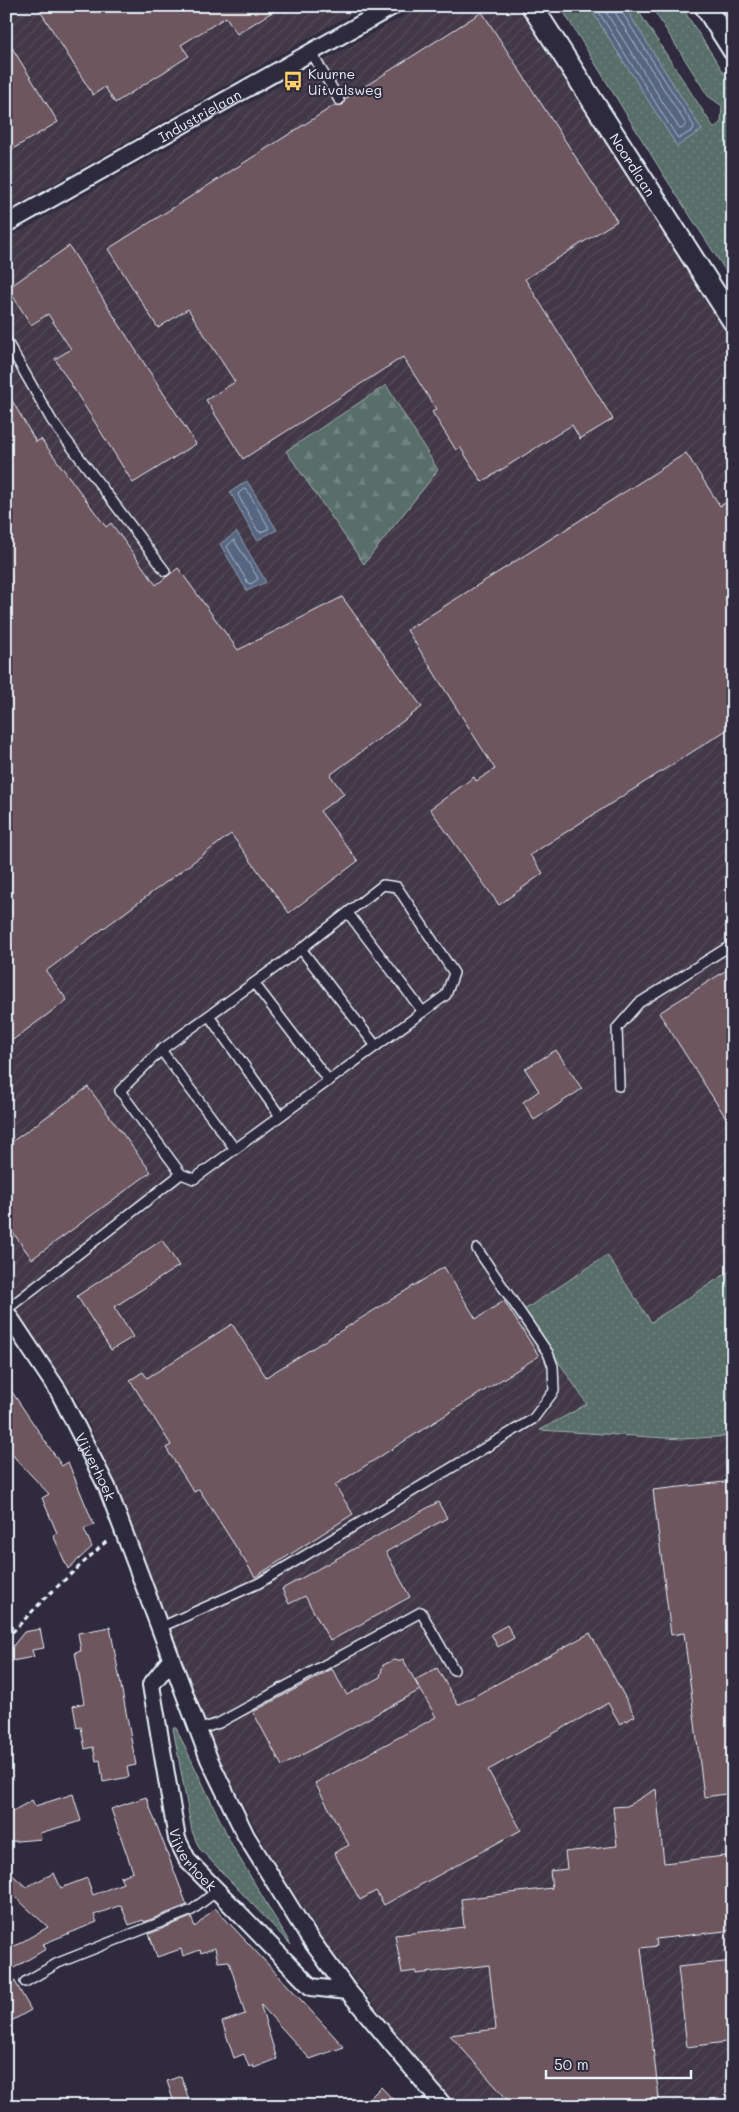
<svg xmlns="http://www.w3.org/2000/svg" width="739" height="2112" font-family="Mali,sans-serif">
<defs>
<pattern id="industrial-furrows" width="10" height="10" patternUnits="userSpaceOnUse" patternTransform="scale(1.25)"><rect width="10" height="10" fill="#423747"/><path d="M-1 1l2-2M0 10L10 0M9 11l2-2" fill="none" stroke="#544b59"/></pattern>
<pattern id="green-dots" width="8" height="8" patternUnits="userSpaceOnUse" patternTransform="scale(1.25)"><rect width="8" height="8" fill="#586e68"/><path d="M2 2h.1M6 6h.1" fill="none" stroke="#70837e" stroke-width="1.8" stroke-linecap="round"/></pattern>
<pattern id="forest-firs" width="22" height="20" patternUnits="userSpaceOnUse" patternTransform="scale(1.25)"><rect width="22" height="20" fill="#586e68"/><path d="M5 1l3.5 6h-7zM16 11l3.5 6h-7z" fill="#70837e"/></pattern>
</defs>
<rect width="100%" height="100%" fill="#2f2a3d"/>
<filter id="ink" filterUnits="userSpaceOnUse"><feTurbulence type="fractalNoise" baseFrequency=".02" numOctaves="2"/><feDisplacementMap in="SourceGraphic" scale="10" xChannelSelector="R" yChannelSelector="G"/><feConvolveMatrix kernelMatrix="1 2 1 2 8 2 1 2 1" color-interpolation-filters="sRGB"/></filter>
<g filter="url(#ink)">
<!-- industrial -->
<g fill="url(#industrial-furrows)">
<polygon points="6,6 365,6 6,211"/>
<polygon points="421,6 522,6 733,332 733,2106 457,2106 423,2067 322,1938 266,1848 217,1754 109,1467 76,1398 6,1296 6,239"/>
<polygon points="716,6 733,6 733,35"/>
</g>
<!-- green -->
<g fill="url(#green-dots)" stroke="#a0b0b0">
<polygon points="560,6 592,6 590,8 677,146 702,130 624,6 635,6 714,128 721,122 722,106 708,96 651,6 681,6 733,87 733,282 663,174"/>
<polygon points="607,1255 651,1322 733,1269 733,1436 682,1439 540,1430 587,1404 524,1310"/>
<polygon points="173,1728 176,1728 233,1847 291,1945 199,1848 192,1831"/>
</g>
<!-- forest -->
<polygon fill="url(#forest-firs)" stroke="#a0b0b0" points="386,385 438,470 364,564 286,451"/>
<!-- water -->
<g fill="#566681" stroke="#909eb1">
<polygon points="592,6 624,6 702,130 677,146 590,8"/>
<polygon points="247,481 277,530 257,540 230,492"/>
<polygon points="237,532 266,582 247,591 220,544"/>
</g>
<g fill="none" stroke-linecap="round" stroke-linejoin="round">
<!-- shore -->
<g stroke="#aeb9c8" stroke-width="1">
<polyline points="595,6 677,137 680,138 693,130 694,126 621,11 620,6"/>
<polyline points="602,6 679,128 682,129 686,124 616,14 614,6"/>
<polygon points="244,489 247,490 268,526 268,529 261,532 258,531 238,495 239,493"/>
<polygon points="234,540 258,578 257,580 251,584 248,583 227,547"/>
</g>
</g>
<!-- building -->
<g fill="#6e565f" stroke="#e8f1f8">
<polygon points="37,6 282,6 237,34 226,17 181,45 189,56 115,103 105,87 93,95"/>
<polygon points="482,12 617,221 525,279 613,419 580,439 572,425 482,482 460,447 456,450 432,412 436,409 403,357 243,459 206,400 235,382 188,309 158,328 108,249 335,105 343,105 345,99"/>
<polygon points="6,38 58,122 6,153"/>
<polygon points="69,246 196,444 133,483 55,359 71,349 61,334 48,314 31,325 8,288"/>
<polygon points="6,390 36,442 41,439 106,527 111,523 156,585 178,568 238,650 342,597 422,707 330,775 344,794 320,811 358,861 289,913 231,834 46,971 67,1000 6,1045"/>
<polygon points="686,453 720,506 733,499 733,726 530,855 543,873 499,905 430,809 474,777 476,781 495,769 407,630"/>
<polygon points="733,966 733,1129 659,1013"/>
<polygon points="556,1050 582,1089 534,1120 523,1102 539,1091 525,1069"/>
<polygon points="88,1087 151,1172 32,1259 6,1223 6,1146"/>
<polygon points="162,1240 179,1266 114,1307 133,1337 111,1350 77,1296"/>
<polygon points="444,1267 476,1319 504,1301 539,1356 335,1485 353,1514 255,1577 199,1489 194,1492 166,1448 171,1445 130,1380 143,1372 147,1378 232,1324 266,1377"/>
<polygon points="6,1383 62,1466 68,1462 94,1525 84,1529 92,1547 68,1569 53,1535 57,1533 42,1498 49,1494 16,1459 6,1446"/>
<polygon points="733,1481 733,1793 704,1797 684,1633 671,1635 653,1490"/>
<polygon points="438,1502 447,1518 386,1552 410,1597 330,1641 305,1596 289,1604 282,1589"/>
<polygon points="507,1625 514,1638 498,1647 491,1634"/>
<polygon points="110,1627 136,1765 127,1767 129,1777 103,1782 100,1760 96,1761 93,1747 85,1749 81,1727 77,1728 73,1706 84,1703 75,1652 81,1651 78,1633"/>
<polygon points="40,1629 44,1648 32,1650 34,1657 6,1662 6,1655 24,1632"/>
<polygon points="590,1633 635,1716 620,1724 608,1703 488,1770 521,1830 384,1905 376,1891 360,1900 334,1853 349,1845 315,1783 436,1717 415,1680 437,1668 458,1705"/>
<polygon points="403,1659 420,1690 282,1766 253,1712 332,1669 347,1695 380,1677 383,1665 394,1660 398,1661"/>
<polygon points="656,1789 664,1863 733,1855 733,1930 656,1939 657,1946 641,1948 659,2098 589,2106 513,2106 450,2035 496,2029 489,1965 416,1974 416,1971 402,1973 395,1935 464,1927 461,1899 552,1888 550,1871 567,1869 565,1852 617,1846 613,1807 627,1806"/>
<polygon points="73,1794 81,1821 40,1833 41,1839 6,1842 6,1815 32,1800 35,1806"/>
<polygon points="146,1797 187,1905 144,1922 143,1920 129,1925 121,1905 94,1915 97,1922 43,1944 46,1949 9,1971 31,2010 6,2024 6,1951 48,1927 6,1889 6,1869 26,1887 54,1873 61,1888 87,1878 93,1895 123,1883 120,1877 133,1872 111,1809"/>
<polygon points="215,1908 292,1990 344,2047 310,2059 260,2004 277,2059 254,2068 253,2065 249,2067 244,2054 234,2058 222,2022 245,2014 229,1961 218,1962 215,1948 201,1953 200,1950 183,1956 181,1949 157,1957 149,1934 191,1917 195,1927"/>
<polygon points="733,1961 733,2041 687,2047 678,1967"/>
<polygon points="181,2076 191,2106 175,2106 167,2081"/>
<polygon points="381,2087 399,2106 362,2106"/>
</g>
<g fill="none" stroke-linecap="round" stroke-linejoin="round">
<defs>
<g id="service">
<polyline points="311,52 339,100"/>
<polyline points="6,340 52,421 165,571"/>
<polygon points="383,885 397,887 454,973 446,995 194,1179 181,1174 120,1091 161,1050 301,949"/>
<polyline points="348,913 423,1012"/>
<polyline points="301,949 376,1046"/>
<polyline points="254,983 329,1081"/>
<polyline points="209,1016 280,1116"/>
<polyline points="161,1050 235,1149"/>
<polyline points="619,1086 617,1028 639,1003 733,944"/>
<polyline points="6,1310 181,1174"/>
<polyline points="159,1628 259,1583 533,1419 554,1391 553,1366 548,1353 477,1249"/>
<polyline points="198,1730 219,1723 421,1612 454,1670"/>
<polyline points="25,1982 58,1963 192,1910 217,1891"/>
</g>
<g id="minor">
<path id="s1" d="M6 224 393 6"/>
<path id="s2" d="M6 1312 59 1392 107 1487 209 1759 246 1836 308 1936 348 1991 444 2106"/>
<path id="s3" d="M171 1660 151 1685 177 1839 188 1861 311 1987 348 1991"/>
</g>
<g id="tertiary">
<path id="s4" d="M532 6 733 321"/>
<polyline points="705,6 733,50"/>
</g>
</defs>
<!-- service casing -->
<use href="#service" stroke="#e8f1f8" stroke-width="12"/>
<!-- minor casing -->
<use href="#minor" stroke="#e8f1f8" stroke-width="20"/>
<!-- tertiary casing -->
<use href="#tertiary" stroke="#e8f1f8" stroke-width="24"/>
<!-- path -->
<g stroke="#e8f1f8" stroke-width="3" stroke-dasharray="5 4" stroke-linecap="butt">
<polyline points="728,68 733,76"/>
<polyline points="6,1639 45,1598 108,1540"/>
</g>
<!-- service -->
<use href="#service" stroke="#2f2a3d" stroke-width="9"/>
<!-- minor -->
<use href="#minor" stroke="#2f2a3d" stroke-width="16"/>
<!-- tertiary -->
<use href="#tertiary" stroke="#2f2a3d" stroke-width="20"/>
</g>
</g>
<!-- icons -->
<defs>
<symbol id="bus-bare" viewBox="-9 -9 18 18"><path d="M-5-6H5V4H4V6H2V4H-2V6H-4V4H-5ZM-3.5-4V0h7V-4ZM-3.5 1.2v1.5H-2V1.2ZM2 1.2v1.5H3.5V1.2Z" fill="#ffd166" stroke="#2f2a3d" stroke-width="2.5" paint-order="stroke"/></symbol>
</defs>
<g fill-rule="evenodd">
<use href="#bus-bare" x="279" y="67" width="28" height="28"/>
</g>
<g text-anchor="middle" dominant-baseline="central" stroke-width="4" stroke-linejoin="round" paint-order="stroke">
<!-- poi labels -->
<g font-size="14" fill="#e8f1f8" stroke="#2f2a3d" text-anchor="start">
<text x="308" y="73">Kuurne<tspan x="308" dy="16">Uitvalsweg</tspan></text>
</g>
<!-- street labels -->
<g font-size="14" fill="#e8f1f8" stroke="#2f2a3d">
<text stroke="none"><textPath href="#s1" startOffset="222">Industrielaan</textPath></text>
<text stroke="none"><textPath href="#s4" startOffset="188">Noordlaan</textPath></text>
<text stroke="none"><textPath href="#s2" startOffset="179">Vijverhoek</textPath></text>
<text stroke="none"><textPath href="#s3" startOffset="214">Vijverhoek</textPath></text>
</g>
</g>
<!-- margin -->
<rect width="739" height="2112" fill="none" stroke="#2f2a3d" stroke-width="25"/>
<rect x="12" y="12" width="714" height="2087" fill="none" stroke="#e8f1f8" stroke-width="2" filter="url(#ink)"/>
<!-- scale -->
<path d="M546 2070v8h145v-8" fill="none" stroke="#e8f1f8" stroke-width="2.5"/>
<text x="554" y="2070" font-size="15" fill="#e8f1f8" stroke="#2f2a3d" stroke-width="4" paint-order="stroke">50 m</text>
</svg>
